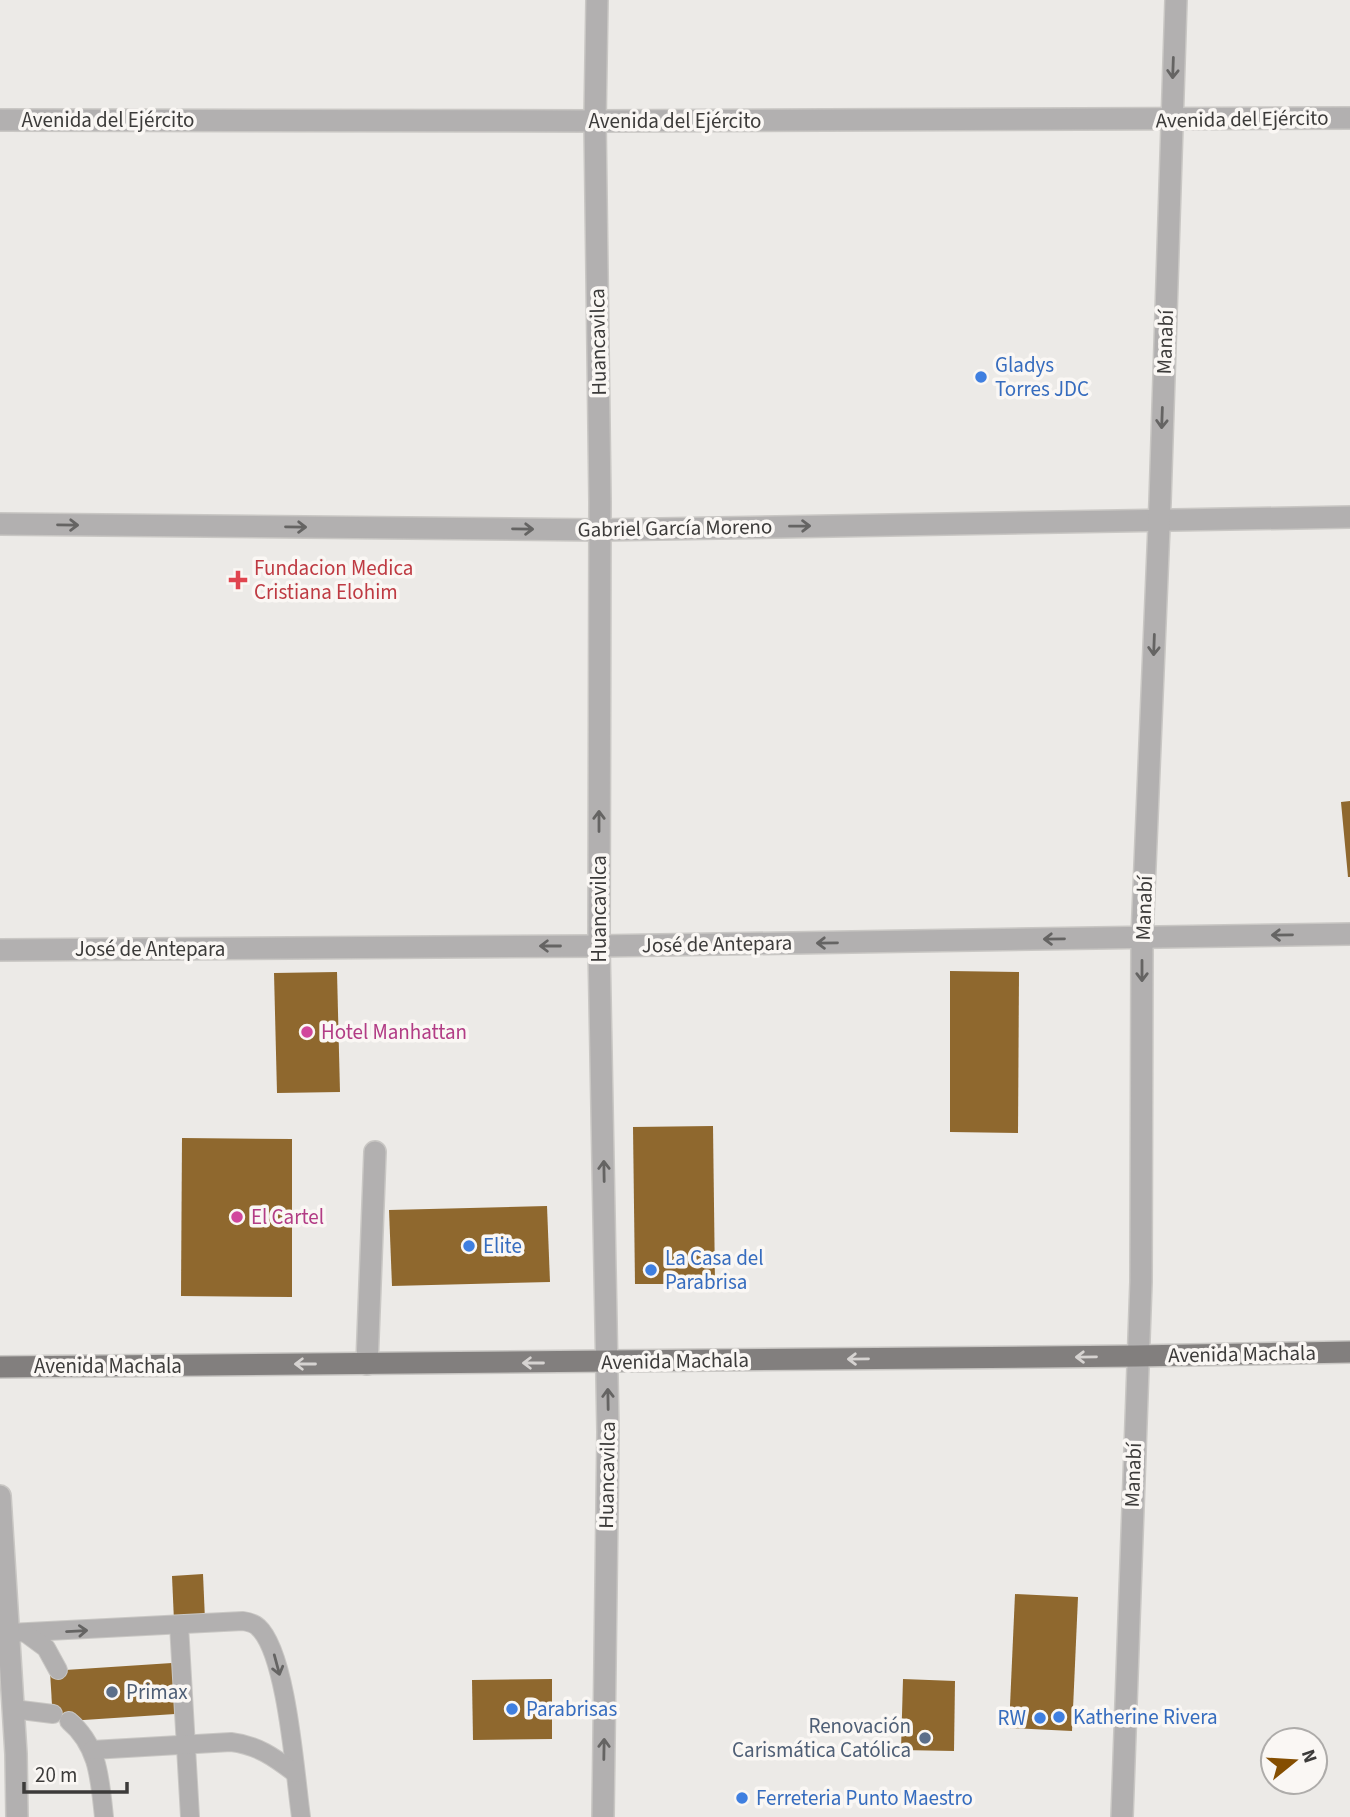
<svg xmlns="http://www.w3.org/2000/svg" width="1350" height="1817" font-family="'Source Sans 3',sans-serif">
<rect width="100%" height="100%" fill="#eceae7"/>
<!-- building -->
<g fill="#8f682e">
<polygon points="1350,801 1350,877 1348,877 1341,802"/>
<polygon points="950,971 1019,972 1018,1133 950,1132"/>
<polygon points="337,972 340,1092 277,1093 274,973"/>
<polygon points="713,1126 715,1284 635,1284 633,1127"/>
<polygon points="182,1138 292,1139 292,1297 181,1296"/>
<polygon points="547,1206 550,1282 392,1286 389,1210"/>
<polygon points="203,1574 205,1620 174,1621 172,1576"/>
<polygon points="1015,1594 1078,1597 1072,1731 1009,1728"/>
<polygon points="172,1663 175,1714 53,1722 50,1671"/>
<polygon points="552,1679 552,1739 473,1740 472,1680"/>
<polygon points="903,1679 955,1681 954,1751 901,1750"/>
</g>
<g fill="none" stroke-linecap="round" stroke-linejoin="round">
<defs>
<g id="lane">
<polyline points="179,1625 190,1817"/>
<path d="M9 1633 243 1621C249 1622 254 1623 258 1627 287 1653 295 1775 301 1817"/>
<polyline points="27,1634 46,1648 58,1670"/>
<polyline points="13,1709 53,1714"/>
<path d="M69 1721C99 1746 100 1781 104 1817"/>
<path d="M92 1750 231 1742C257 1745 274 1757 295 1773"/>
</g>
<g id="street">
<polyline points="597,0 595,121 600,502 599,946 608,1432 603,1817"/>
<polyline points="0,120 595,121 1350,118"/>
<polyline points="0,524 599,530 1350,517"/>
<polyline points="0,950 599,946 1350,934"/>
<polyline points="367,1364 375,1152"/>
<polyline points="0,1496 16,1754 17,1817"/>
<polyline points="1122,1817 1141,1282 1142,938 1160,502 1176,0"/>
</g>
<polyline id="primary" points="0,1367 1136,1356 1350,1352"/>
</defs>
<!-- lane casing -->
<use href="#lane" stroke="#c9c7c4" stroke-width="20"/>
<!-- street casing -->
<use href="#street" stroke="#c9c7c4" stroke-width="24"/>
<!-- primary casing -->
<use href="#primary" stroke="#c9c7c4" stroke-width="24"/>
<!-- lane -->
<use href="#lane" stroke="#b2b0b0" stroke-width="18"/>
<!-- street -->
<use href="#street" stroke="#b2b0b0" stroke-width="21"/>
<!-- primary -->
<use href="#primary" stroke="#827f7e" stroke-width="21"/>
</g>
<!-- one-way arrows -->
<defs><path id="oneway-shaft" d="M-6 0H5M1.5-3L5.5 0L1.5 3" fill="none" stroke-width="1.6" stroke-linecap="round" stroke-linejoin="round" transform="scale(1.75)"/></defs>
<g stroke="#656463">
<use href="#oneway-shaft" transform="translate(1173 68) rotate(92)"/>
<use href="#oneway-shaft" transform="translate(1162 418) rotate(92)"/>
<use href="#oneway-shaft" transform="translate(68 525) rotate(1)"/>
<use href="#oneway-shaft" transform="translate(800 526) rotate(-1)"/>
<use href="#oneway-shaft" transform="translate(296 527) rotate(1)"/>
<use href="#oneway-shaft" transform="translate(523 529) rotate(1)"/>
<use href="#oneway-shaft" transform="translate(1154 645) rotate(92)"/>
<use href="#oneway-shaft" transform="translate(599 821) rotate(-90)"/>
<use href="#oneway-shaft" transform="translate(1282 935) rotate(179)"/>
<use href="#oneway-shaft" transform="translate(1054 939) rotate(179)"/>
<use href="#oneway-shaft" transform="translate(827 943) rotate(179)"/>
<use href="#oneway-shaft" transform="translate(550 946) rotate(180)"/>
<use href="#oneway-shaft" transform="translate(1142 971) rotate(90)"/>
<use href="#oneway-shaft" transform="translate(604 1171) rotate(-91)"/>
<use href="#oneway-shaft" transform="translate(608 1399) rotate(-91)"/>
<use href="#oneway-shaft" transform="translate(77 1631) rotate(-3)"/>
<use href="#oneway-shaft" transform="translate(277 1665) rotate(75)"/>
<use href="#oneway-shaft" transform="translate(604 1749) rotate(-89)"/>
</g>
<g stroke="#d6d3d1">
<use href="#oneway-shaft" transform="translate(1086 1357) rotate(179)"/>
<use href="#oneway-shaft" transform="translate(858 1359) rotate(179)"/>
<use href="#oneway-shaft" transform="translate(533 1363) rotate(180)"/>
<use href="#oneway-shaft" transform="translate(305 1364) rotate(180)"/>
</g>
<!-- markers -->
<g fill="#3f7fe0" stroke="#faf7f4" stroke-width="2.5">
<circle cx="981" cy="377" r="7"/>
<circle cx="469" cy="1246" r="7"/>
<circle cx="651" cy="1270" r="7"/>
<circle cx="512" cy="1709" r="7"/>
<circle cx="1059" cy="1717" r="7"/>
<circle cx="1040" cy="1718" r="7"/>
<circle cx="742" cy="1798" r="7"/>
</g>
<path fill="#e0444e" stroke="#faf7f4" stroke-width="2.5" d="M234.5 569.5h7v7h7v7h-7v7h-7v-7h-7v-7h7z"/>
<g fill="#d1479c" stroke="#faf7f4" stroke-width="2.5">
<circle cx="307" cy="1032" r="7"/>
<circle cx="237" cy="1217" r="7"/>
</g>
<g fill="#5c6f8a" stroke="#faf7f4" stroke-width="2.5">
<circle cx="112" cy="1692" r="7"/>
<circle cx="925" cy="1738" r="7"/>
</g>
<g text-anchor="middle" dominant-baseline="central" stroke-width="7" stroke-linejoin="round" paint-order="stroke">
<!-- street labels -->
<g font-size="21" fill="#3c3b3a" stroke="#faf7f4">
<text transform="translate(1242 119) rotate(-1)">Avenida del Ejército</text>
<text x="108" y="120">Avenida del Ejército</text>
<text x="675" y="121">Avenida del Ejército</text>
<text transform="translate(598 342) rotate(-91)">Huancavilca</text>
<text transform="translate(1165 342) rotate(-88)">Manabí</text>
<text transform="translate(675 528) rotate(-1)">Gabriel García Moreno</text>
<text transform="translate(1144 908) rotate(-88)">Manabí</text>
<text transform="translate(599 909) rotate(-90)">Huancavilca</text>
<text transform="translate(717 944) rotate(-1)">José de Antepara</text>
<text x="150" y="949">José de Antepara</text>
<text transform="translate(1242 1354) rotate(-1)">Avenida Machala</text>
<text transform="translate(675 1361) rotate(-1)">Avenida Machala</text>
<text x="108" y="1366">Avenida Machala</text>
<text transform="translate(607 1475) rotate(-89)">Huancavilca</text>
<text transform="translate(1133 1475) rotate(-88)">Manabí</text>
</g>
<!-- shop labels -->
<g font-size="21" fill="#366cbe" stroke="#faf7f4" text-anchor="start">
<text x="995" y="365">Gladys<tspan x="995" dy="24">Torres JDC</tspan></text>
<text x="483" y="1246">Elite</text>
<text x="665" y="1258">La Casa del<tspan x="665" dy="24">Parabrisa</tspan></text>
<text x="526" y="1709">Parabrisas</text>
<text x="1073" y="1717">Katherine Rivera</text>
<text x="1026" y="1718" text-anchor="end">RW</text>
<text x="756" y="1798">Ferreteria Punto Maestro</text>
</g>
<!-- health labels -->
<g font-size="21" fill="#be3a42" stroke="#faf7f4" text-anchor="start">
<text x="254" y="568">Fundacion Medica<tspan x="254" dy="24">Cristiana Elohim</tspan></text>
</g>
<!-- hotel labels -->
<g font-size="21" fill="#b23c85" stroke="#faf7f4" text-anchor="start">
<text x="321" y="1032">Hotel Manhattan</text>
<text x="251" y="1217">El Cartel</text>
</g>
<!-- service labels -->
<g font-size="21" fill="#4e5e75" stroke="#faf7f4" text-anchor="start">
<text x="126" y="1692">Primax</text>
<text x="911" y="1726" text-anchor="end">Renovación<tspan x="911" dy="24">Carismática Católica</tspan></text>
</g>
</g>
<!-- north arrow -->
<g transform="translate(1294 1761) rotate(72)"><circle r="33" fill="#faf7f4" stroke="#aeacaa" stroke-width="2"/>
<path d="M0-5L12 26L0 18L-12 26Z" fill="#854e00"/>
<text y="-10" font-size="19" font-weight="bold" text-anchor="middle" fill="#3c3b3a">N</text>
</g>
<!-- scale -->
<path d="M24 1782v10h103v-10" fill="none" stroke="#3c3b3a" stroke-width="3.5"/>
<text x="35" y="1782" font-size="21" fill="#3c3b3a" stroke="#faf7f4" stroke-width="5" paint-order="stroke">20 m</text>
</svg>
